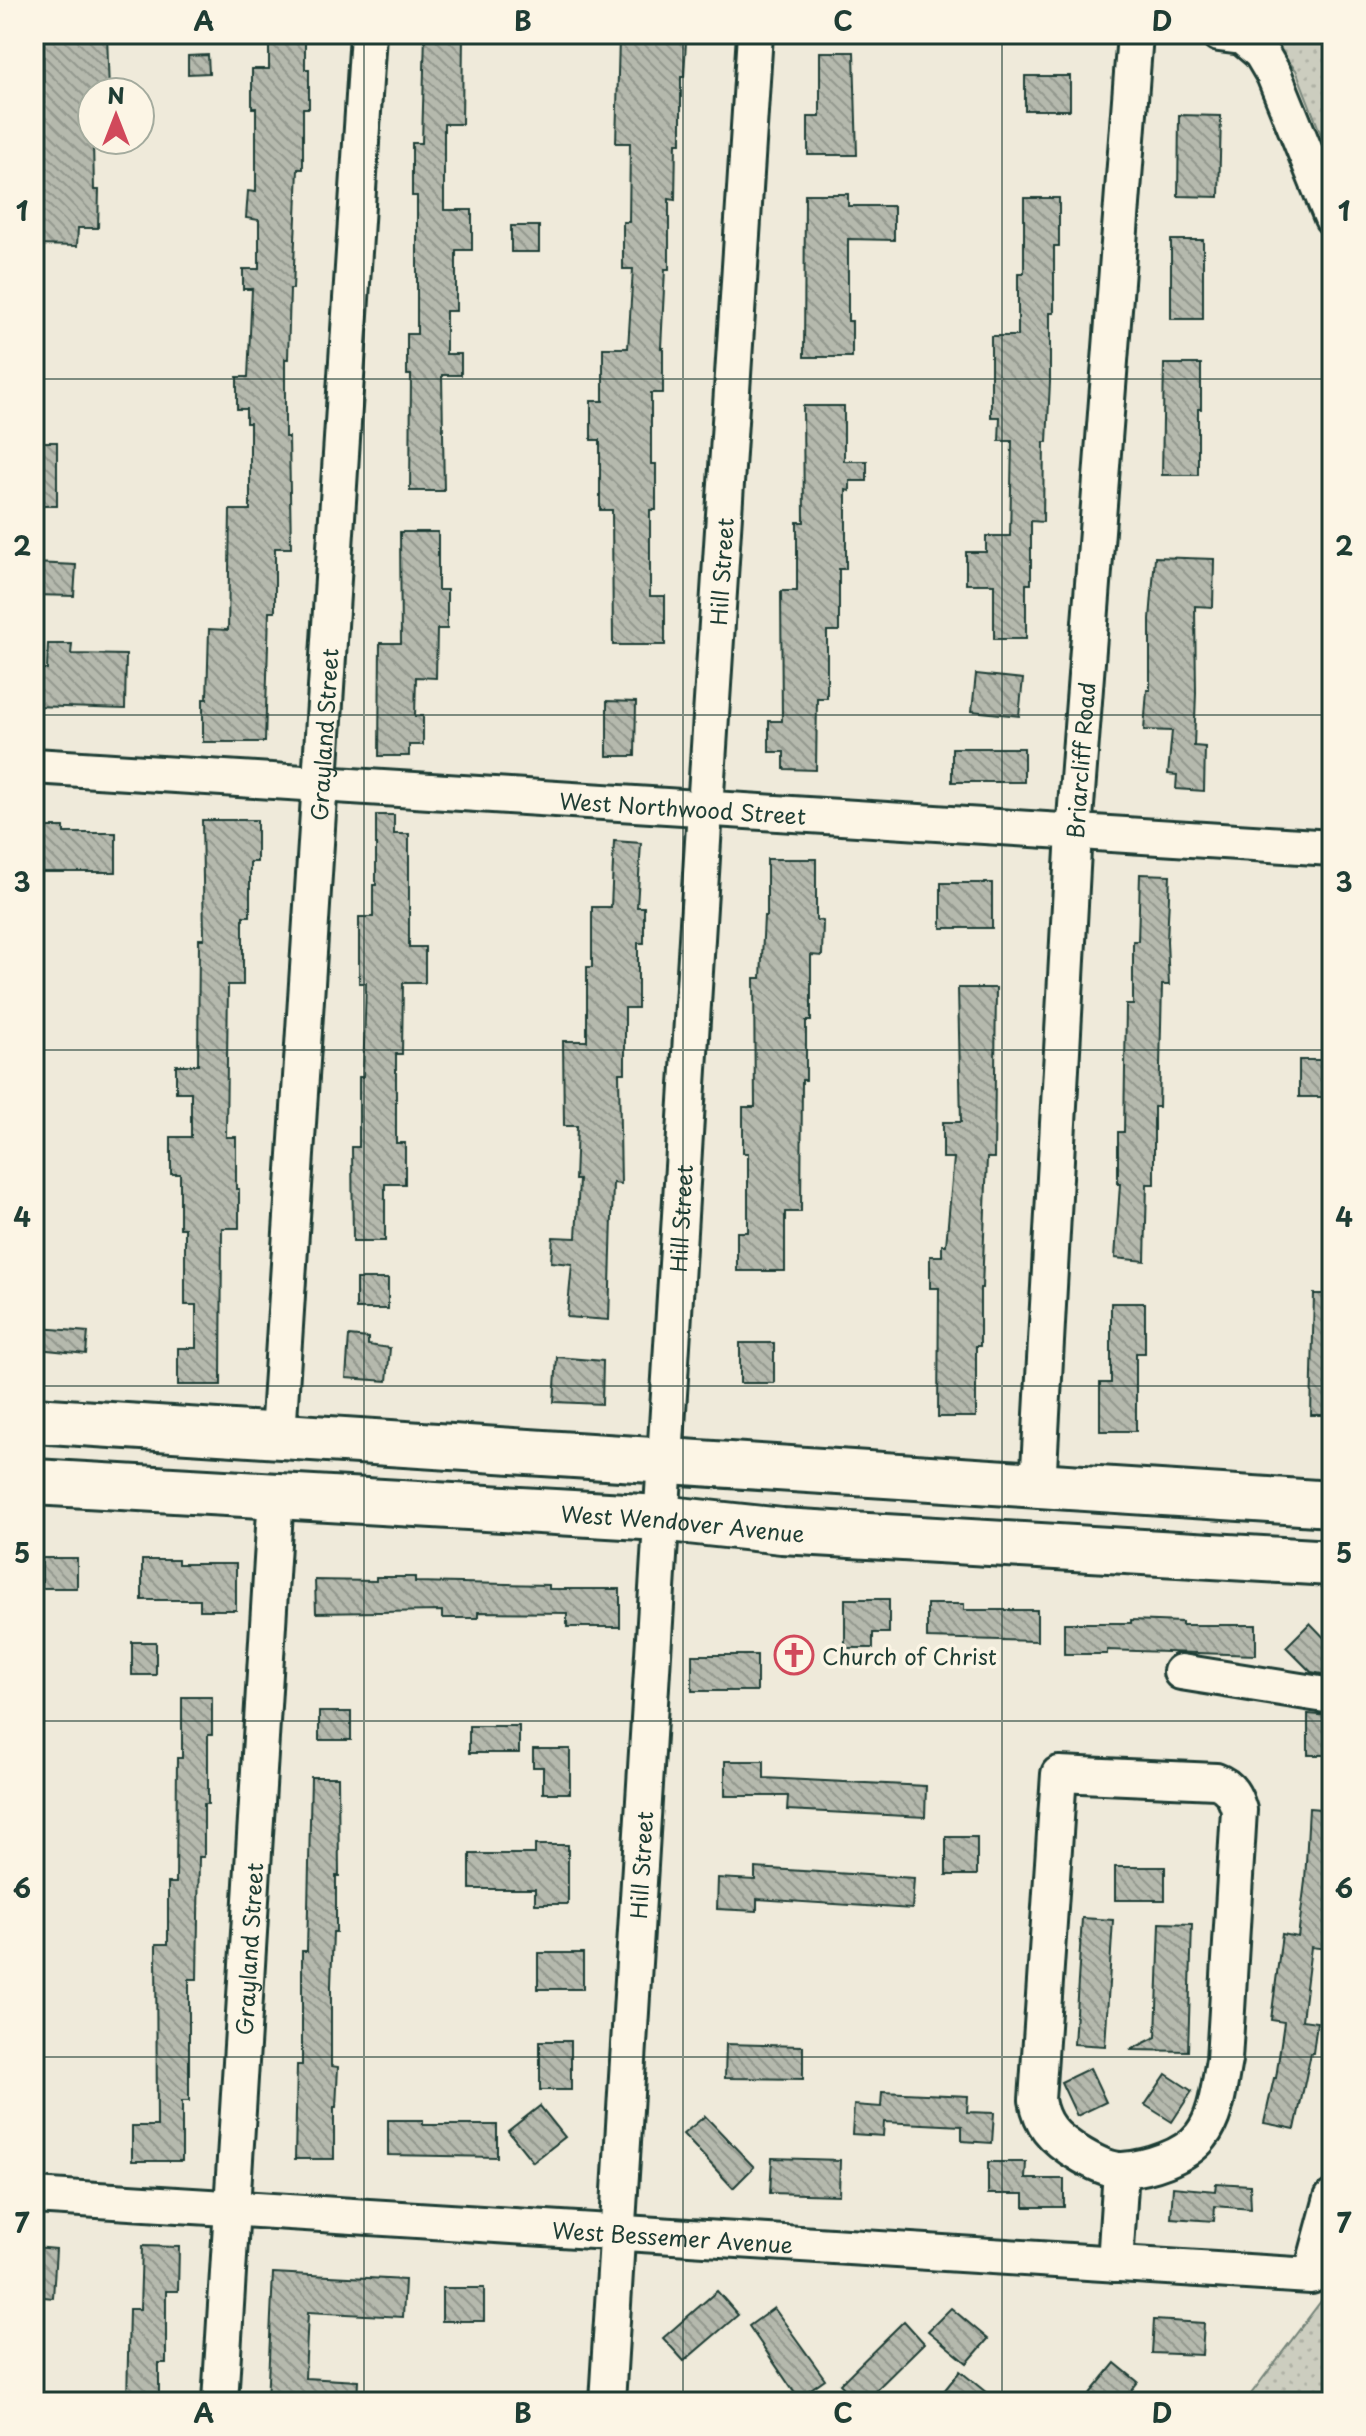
<svg xmlns="http://www.w3.org/2000/svg" width="1366" height="2436" font-family="'Playpen Sans',sans-serif">
<defs>
<pattern id="park-dots" width="8" height="8" patternUnits="userSpaceOnUse" patternTransform="scale(2)"><rect width="8" height="8" fill="#cccdbf"/><path d="M2 2h.1M6 6h.1" fill="none" stroke="#afb1a5" stroke-width="1.8" stroke-linecap="round"/></pattern>
<pattern id="building-back-hatch" width="6" height="6" patternUnits="userSpaceOnUse" patternTransform="scale(2)"><rect width="6" height="6" fill="#b5b9ad"/><path d="M-1 5l2 2M0 0l6 6M5-1l2 2" fill="none" stroke="#93988e"/></pattern>
</defs>
<rect width="100%" height="100%" fill="#efeada"/>
<filter id="ink" filterUnits="userSpaceOnUse"><feTurbulence type="fractalNoise" baseFrequency=".0125" numOctaves="2"/><feDisplacementMap in="SourceGraphic" scale="16" xChannelSelector="R" yChannelSelector="G"/><feConvolveMatrix kernelMatrix="1 2 1 2 8 2 1 2 1" color-interpolation-filters="sRGB"/></filter>
<g filter="url(#ink)">
<!-- park -->
<g fill="url(#park-dots)" stroke="#76857a" stroke-width="2">
<polygon points="1265,34 1332,34 1332,163 1296,70"/>
<polygon points="1332,2268 1332,2402 1245,2402 1321,2301"/>
</g>
<!-- building -->
<g fill="url(#building-back-hatch)" stroke="#1f3d34" stroke-width="2">
<polygon points="43,34 107,34 109,92 92,92 94,190 99,190 98,228 78,228 77,246 35,245 36,189 39,189 40,116 44,116"/>
<polygon points="269,34 305,34 305,69 309,69 309,108 303,108 303,169 298,169 293,289 290,289 288,359 285,359 285,437 289,437 291,548 275,548 275,612 269,612 265,742 203,742 203,699 207,699 209,629 228,630 230,510 250,510 250,423 246,423 246,409 237,409 237,377 248,377 252,289 243,289 243,269 259,269 259,220 246,218 248,191 256,192 256,108 252,108 252,69 269,69"/>
<polygon points="425,34 463,34 462,124 444,124 444,210 472,210 472,250 456,250 456,311 446,311 446,354 461,354 461,375 442,375 444,491 410,491 411,375 407,375 407,334 417,334 417,196 412,196 412,143 422,143"/>
<polygon points="619,39 686,41 684,77 681,77 681,143 676,143 675,200 669,199 669,269 665,269 661,348 663,348 663,393 651,393 651,464 656,464 656,510 650,510 650,596 665,596 665,645 613,645 612,510 600,510 600,440 591,440 591,401 603,401 603,348 628,348 633,269 623,269 623,222 629,222 630,143 616,143"/>
<polygon points="820,52 854,52 857,155 808,155 808,117 820,117"/>
<polygon points="208,55 209,73 188,74 188,56"/>
<rect x="1025" y="76" width="45" height="34"/>
<polygon points="1179,115 1221,116 1219,197 1178,196"/>
<polygon points="805,194 848,194 848,206 894,206 894,240 848,239 848,321 852,321 852,357 804,357"/>
<polygon points="1024,198 1059,198 1059,246 1054,246 1054,313 1050,313 1050,382 1047,442 1044,442 1043,522 1031,521 1031,584 1026,584 1026,639 994,639 994,584 966,584 966,552 986,552 986,536 1010,536 1012,441 999,441 1000,417 991,417 991,336 1018,336 1018,273 1024,273"/>
<rect x="511" y="226" width="28" height="26"/>
<rect x="1171" y="240" width="32" height="79"/>
<polygon points="1164,364 1201,364 1201,409 1198,409 1198,475 1162,475"/>
<polygon points="803,406 844,406 844,461 867,461 867,481 850,481 850,491 846,490 846,569 839,569 839,631 827,631 827,698 817,698 816,770 784,769 784,752 769,752 769,721 782,721 781,591 797,591 797,522 804,522"/>
<rect x="34" y="442" width="23" height="64"/>
<polygon points="400,532 438,532 438,590 447,590 447,629 437,629 436,678 416,677 415,716 423,716 423,745 409,745 409,756 379,756 380,643 401,643"/>
<polygon points="1155,557 1214,559 1213,607 1195,606 1196,693 1194,746 1205,747 1204,791 1176,789 1177,775 1168,774 1172,731 1144,730 1147,690 1150,690 1150,619"/>
<polygon points="34,563 76,565 74,596 34,595"/>
<polygon points="48,644 72,644 71,654 126,655 125,709 34,706 34,669 47,669"/>
<polygon points="976,674 1023,679 1019,716 972,711"/>
<polygon points="607,701 636,702 635,756 607,756"/>
<rect x="952" y="748" width="72" height="34"/>
<polygon points="376,815 394,815 394,834 409,834 409,947 425,947 425,983 403,983 402,1054 396,1054 396,1143 405,1143 405,1184 385,1184 385,1241 353,1241 352,1147 359,1147 359,1077 363,1077 366,983 359,983 359,917 373,917 373,885 376,885"/>
<polygon points="202,820 257,820 257,862 250,862 250,916 243,916 243,985 228,985 226,1137 236,1137 236,1189 239,1189 239,1228 222,1228 221,1385 178,1385 178,1348 196,1348 196,1305 185,1305 185,1228 180,1228 180,1174 171,1174 171,1137 191,1137 191,1092 176,1092 176,1065 198,1065 199,939 204,939"/>
<polygon points="34,827 64,827 64,833 116,833 116,872 34,872"/>
<polygon points="614,841 641,843 637,907 644,907 644,943 638,943 638,1008 625,1008 625,1073 619,1073 621,1184 613,1183 609,1320 567,1317 572,1264 551,1262 553,1237 576,1238 579,1180 575,1180 577,1126 564,1126 563,1041 587,1041 587,967 592,967 592,907 611,907"/>
<polygon points="767,859 816,859 816,920 823,921 822,956 811,955 811,1021 806,1021 806,1080 802,1080 801,1212 785,1212 785,1271 737,1271 737,1232 748,1232 748,1153 743,1153 743,1107 755,1107 754,978 761,978 764,916 767,916"/>
<polygon points="1140,874 1170,875 1167,941 1169,985 1162,985 1159,1107 1154,1107 1154,1184 1147,1184 1145,1261 1115,1258 1120,1184 1118,1184 1118,1132 1124,1132 1126,1005 1133,1005 1133,941 1138,941"/>
<rect x="941" y="883" width="51" height="45"/>
<polygon points="958,988 996,988 994,1158 987,1158 982,1288 980,1288 980,1346 976,1346 976,1417 938,1417 939,1288 930,1288 930,1256 942,1256 942,1245 946,1245 954,1158 943,1158 943,1122 961,1122"/>
<rect x="1299" y="1060" width="33" height="37"/>
<rect x="356" y="1279" width="32" height="30"/>
<polygon points="1314,1294 1332,1294 1332,1415 1311,1415"/>
<polygon points="1111,1303 1145,1303 1145,1353 1136,1353 1136,1431 1100,1431 1100,1383 1111,1383"/>
<polygon points="40,1328 88,1332 86,1354 38,1349"/>
<polygon points="349,1336 368,1338 368,1345 390,1348 387,1381 346,1378"/>
<rect x="740" y="1343" width="34" height="40"/>
<polygon points="557,1357 603,1361 602,1404 554,1402"/>
<rect x="42" y="1558" width="35" height="30"/>
<polygon points="142,1560 178,1560 178,1564 236,1564 236,1610 200,1610 200,1600 142,1600"/>
<polygon points="376,1577 415,1577 415,1582 549,1585 549,1589 620,1589 620,1627 567,1627 567,1613 478,1612 478,1618 442,1618 442,1611 316,1613 315,1580 376,1581"/>
<polygon points="845,1599 889,1599 889,1633 873,1633 873,1648 845,1648"/>
<polygon points="927,1604 964,1604 964,1610 1037,1610 1037,1641 927,1638"/>
<polygon points="1131,1620 1182,1622 1182,1625 1256,1625 1256,1655 1107,1650 1107,1654 1064,1654 1064,1623 1131,1623"/>
<polygon points="1310,1623 1332,1646 1332,1672 1328,1675 1311,1672 1286,1647"/>
<rect x="132" y="1642" width="24" height="33"/>
<rect x="692" y="1655" width="65" height="36"/>
<polygon points="182,1697 212,1697 212,1735 208,1735 208,1804 204,1804 204,1857 199,1857 197,1979 189,1979 189,2101 182,2101 182,2161 132,2161 132,2126 157,2126 156,1944 168,1944 168,1883 176,1883 177,1758 182,1758"/>
<rect x="319" y="1712" width="32" height="28"/>
<polygon points="1308,1714 1332,1716 1332,1755 1308,1755"/>
<rect x="469" y="1726" width="50" height="27"/>
<polygon points="533,1749 570,1749 570,1793 543,1793 543,1767 533,1767"/>
<polygon points="725,1761 764,1761 764,1778 926,1786 925,1817 787,1810 788,1796 725,1796"/>
<polygon points="311,1777 338,1777 339,1876 336,1876 336,1932 333,1932 331,1986 331,2066 338,2067 336,2107 334,2107 334,2159 295,2159 297,2065 302,2065 302,1951 307,1951"/>
<polygon points="1309,1808 1332,1810 1332,1908 1327,1949 1311,1947 1302,2020 1317,2022 1313,2053 1311,2053 1295,2129 1264,2123 1274,2078 1276,2078 1284,2022 1271,2020 1282,1934 1298,1937 1305,1881"/>
<rect x="946" y="1837" width="31" height="38"/>
<polygon points="535,1845 568,1845 568,1904 535,1904 535,1889 470,1889 470,1854 535,1854"/>
<rect x="1115" y="1867" width="50" height="33"/>
<polygon points="755,1868 914,1878 912,1909 757,1899 757,1911 717,1909 718,1878 755,1880"/>
<polygon points="1082,1918 1113,1920 1105,2046 1074,2044"/>
<polygon points="1160,1923 1192,1924 1188,2051 1130,2050 1156,2037"/>
<rect x="538" y="1953" width="45" height="36"/>
<rect x="540" y="2041" width="31" height="49"/>
<polygon points="726,2044 803,2046 803,2079 725,2078"/>
<polygon points="1090,2068 1106,2102 1077,2116 1061,2082"/>
<polygon points="1166,2074 1192,2091 1172,2122 1145,2105"/>
<polygon points="882,2092 968,2096 967,2112 994,2113 992,2143 962,2141 962,2126 884,2122 883,2136 852,2134 854,2105 881,2107"/>
<polygon points="540,2106 565,2137 533,2162 508,2131"/>
<polygon points="705,2116 754,2167 733,2188 683,2134"/>
<polygon points="388,2120 423,2120 423,2125 497,2125 497,2157 388,2155"/>
<polygon points="772,2158 840,2160 839,2195 770,2193"/>
<polygon points="988,2162 1026,2162 1025,2179 1064,2179 1064,2207 1024,2207 1024,2194 988,2194"/>
<polygon points="1216,2183 1250,2185 1251,2209 1215,2206 1214,2221 1171,2218 1173,2187 1215,2191"/>
<polygon points="142,2246 179,2247 178,2291 166,2291 166,2363 159,2363 159,2402 127,2402 129,2309 140,2309"/>
<polygon points="34,2247 56,2249 53,2298 34,2296"/>
<polygon points="273,2273 405,2280 403,2317 308,2312 305,2378 358,2381 357,2402 267,2402"/>
<rect x="442" y="2288" width="42" height="33"/>
<polygon points="717,2291 738,2315 684,2361 663,2338"/>
<polygon points="774,2308 825,2379 798,2398 749,2326"/>
<polygon points="951,2308 988,2339 967,2363 928,2331"/>
<polygon points="1154,2320 1204,2323 1202,2355 1152,2353"/>
<polygon points="904,2321 924,2343 864,2402 858,2402 840,2384"/>
<polygon points="1115,2363 1138,2382 1122,2402 1083,2402"/>
<polygon points="960,2371 998,2402 935,2402"/>
</g>
<g fill="none" stroke-linecap="round" stroke-linejoin="round">
<defs>
<g id="minor">
<polyline points="1219,34 1242,37 1261,53 1274,75 1332,218"/>
<path id="s1" d="M34 766 1332 848"/>
<path id="s2" d="M278 1435 368 34"/>
<path id="s3" d="M1038 1487 1074 832 1135 34"/>
<polyline points="1181,1672 1332,1696"/>
<path d="M1059 1774 1216 1781C1230 1786 1235 1796 1239 1810L1224 2060C1219 2085 1217 2116 1201 2136 1185 2157 1148 2168 1123 2170 1102 2171 1061 2145 1049 2129 1042 2120 1039 2111 1037 2100Z"/>
<path id="s4" d="M34 2196 1311 2276 1332 2198"/>
<polyline points="1115,2264 1121,2170"/>
<path id="s5" d="M220 2402 276 1495"/>
<path id="s6" d="M607 2402 705 809 755 34"/>
</g>
<g id="highway">
<polyline points="34,1420 1332,1504"/>
<path id="s7" d="M34 1482 660 1518 782 1531 1332 1563"/>
</g>
</defs>
<!-- minor casing -->
<use href="#minor" stroke="#1f3d34" stroke-width="40"/>
<!-- highway casing -->
<use href="#highway" stroke="#1f3d34" stroke-width="50"/>
<!-- minor -->
<use href="#minor" stroke="#fcf5e5" stroke-width="34"/>
<!-- highway -->
<use href="#highway" stroke="#fcf5e5" stroke-width="44"/>
</g>
</g>
<!-- grid -->
<path fill="none" stroke="#1f3d34" stroke-width="2" stroke-opacity="0.55" d="M364 34V2402M683 34V2402M1002 34V2402M34 379H1332M34 715H1332M34 1050H1332M34 1386H1332M34 1721H1332M34 2057H1332"/>
<!-- icons -->
<defs>
<symbol id="church-ring" viewBox="-11 -11 22 22"><circle r="9.5" fill="#fcf5e5" stroke="#d1495b" stroke-width="1.5"/><path d="M-1.2-6h2.4v3.5h3.3v2.4h-3.3V6h-2.4V-.1h-3.3v-2.4h3.3Z" fill="#d1495b"/></symbol>
</defs>
<g fill-rule="evenodd">
<use href="#church-ring" x="772" y="1633" width="44" height="44"/>
</g>
<g text-anchor="middle" dominant-baseline="central" stroke-width="7" stroke-linejoin="round" paint-order="stroke">
<!-- street labels -->
<g font-size="22" fill="#1f3d34" stroke="#fcf5e5">
<text stroke="none"><textPath href="#s6" startOffset="1834">Hill Street</textPath></text>
<text stroke="none"><textPath href="#s2" startOffset="702">Grayland Street</textPath></text>
<text stroke="none"><textPath href="#s3" startOffset="728">Briarcliff Road</textPath></text>
<text stroke="none"><textPath href="#s1" startOffset="650">West Northwood Street</textPath></text>
<text stroke="none"><textPath href="#s6" startOffset="1186">Hill Street</textPath></text>
<text stroke="none"><textPath href="#s7" startOffset="650">West Wendover Avenue</textPath></text>
<text stroke="none"><textPath href="#s6" startOffset="538">Hill Street</textPath></text>
<text stroke="none"><textPath href="#s5" startOffset="454">Grayland Street</textPath></text>
<text stroke="none"><textPath href="#s4" startOffset="640">West Bessemer Avenue</textPath></text>
</g>
<!-- poi labels -->
<g font-size="22" fill="#1f3d34" stroke="#fcf5e5" text-anchor="start">
<text x="822" y="1655">Church of Christ</text>
</g>
</g>
<!-- margin -->
<rect width="1366" height="2436" fill="none" stroke="#fcf5e5" stroke-width="88"/>
<!-- north arrow -->
<g transform="translate(116 116)"><circle r="38" fill="#fcf5e5" stroke="#a4ab9e" stroke-width="2"/>
<path d="M0-6L14 30L0 20L-14 30Z" fill="#d1495b"/>
<text y="-12" font-size="22" font-weight="bold" text-anchor="middle" fill="#1f3d34">N</text>
</g>
<rect x="44" y="44" width="1278" height="2348" fill="none" stroke="#1f3d34" stroke-width="3"/>
<g font-size="26" text-anchor="middle" font-weight="bold" fill="#1f3d34">
<text x="204" y="31">A</text>
<text x="523" y="31">B</text>
<text x="843" y="31">C</text>
<text x="1162" y="31">D</text>
<text x="22" y="221">1</text>
<text x="1344" y="221">1</text>
<text x="22" y="556">2</text>
<text x="1344" y="556">2</text>
<text x="22" y="892">3</text>
<text x="1344" y="892">3</text>
<text x="22" y="1227">4</text>
<text x="1344" y="1227">4</text>
<text x="22" y="1563">5</text>
<text x="1344" y="1563">5</text>
<text x="22" y="1898">6</text>
<text x="1344" y="1898">6</text>
<text x="22" y="2233">7</text>
<text x="1344" y="2233">7</text>
<text x="204" y="2423">A</text>
<text x="523" y="2423">B</text>
<text x="843" y="2423">C</text>
<text x="1162" y="2423">D</text>
</g>
</svg>
